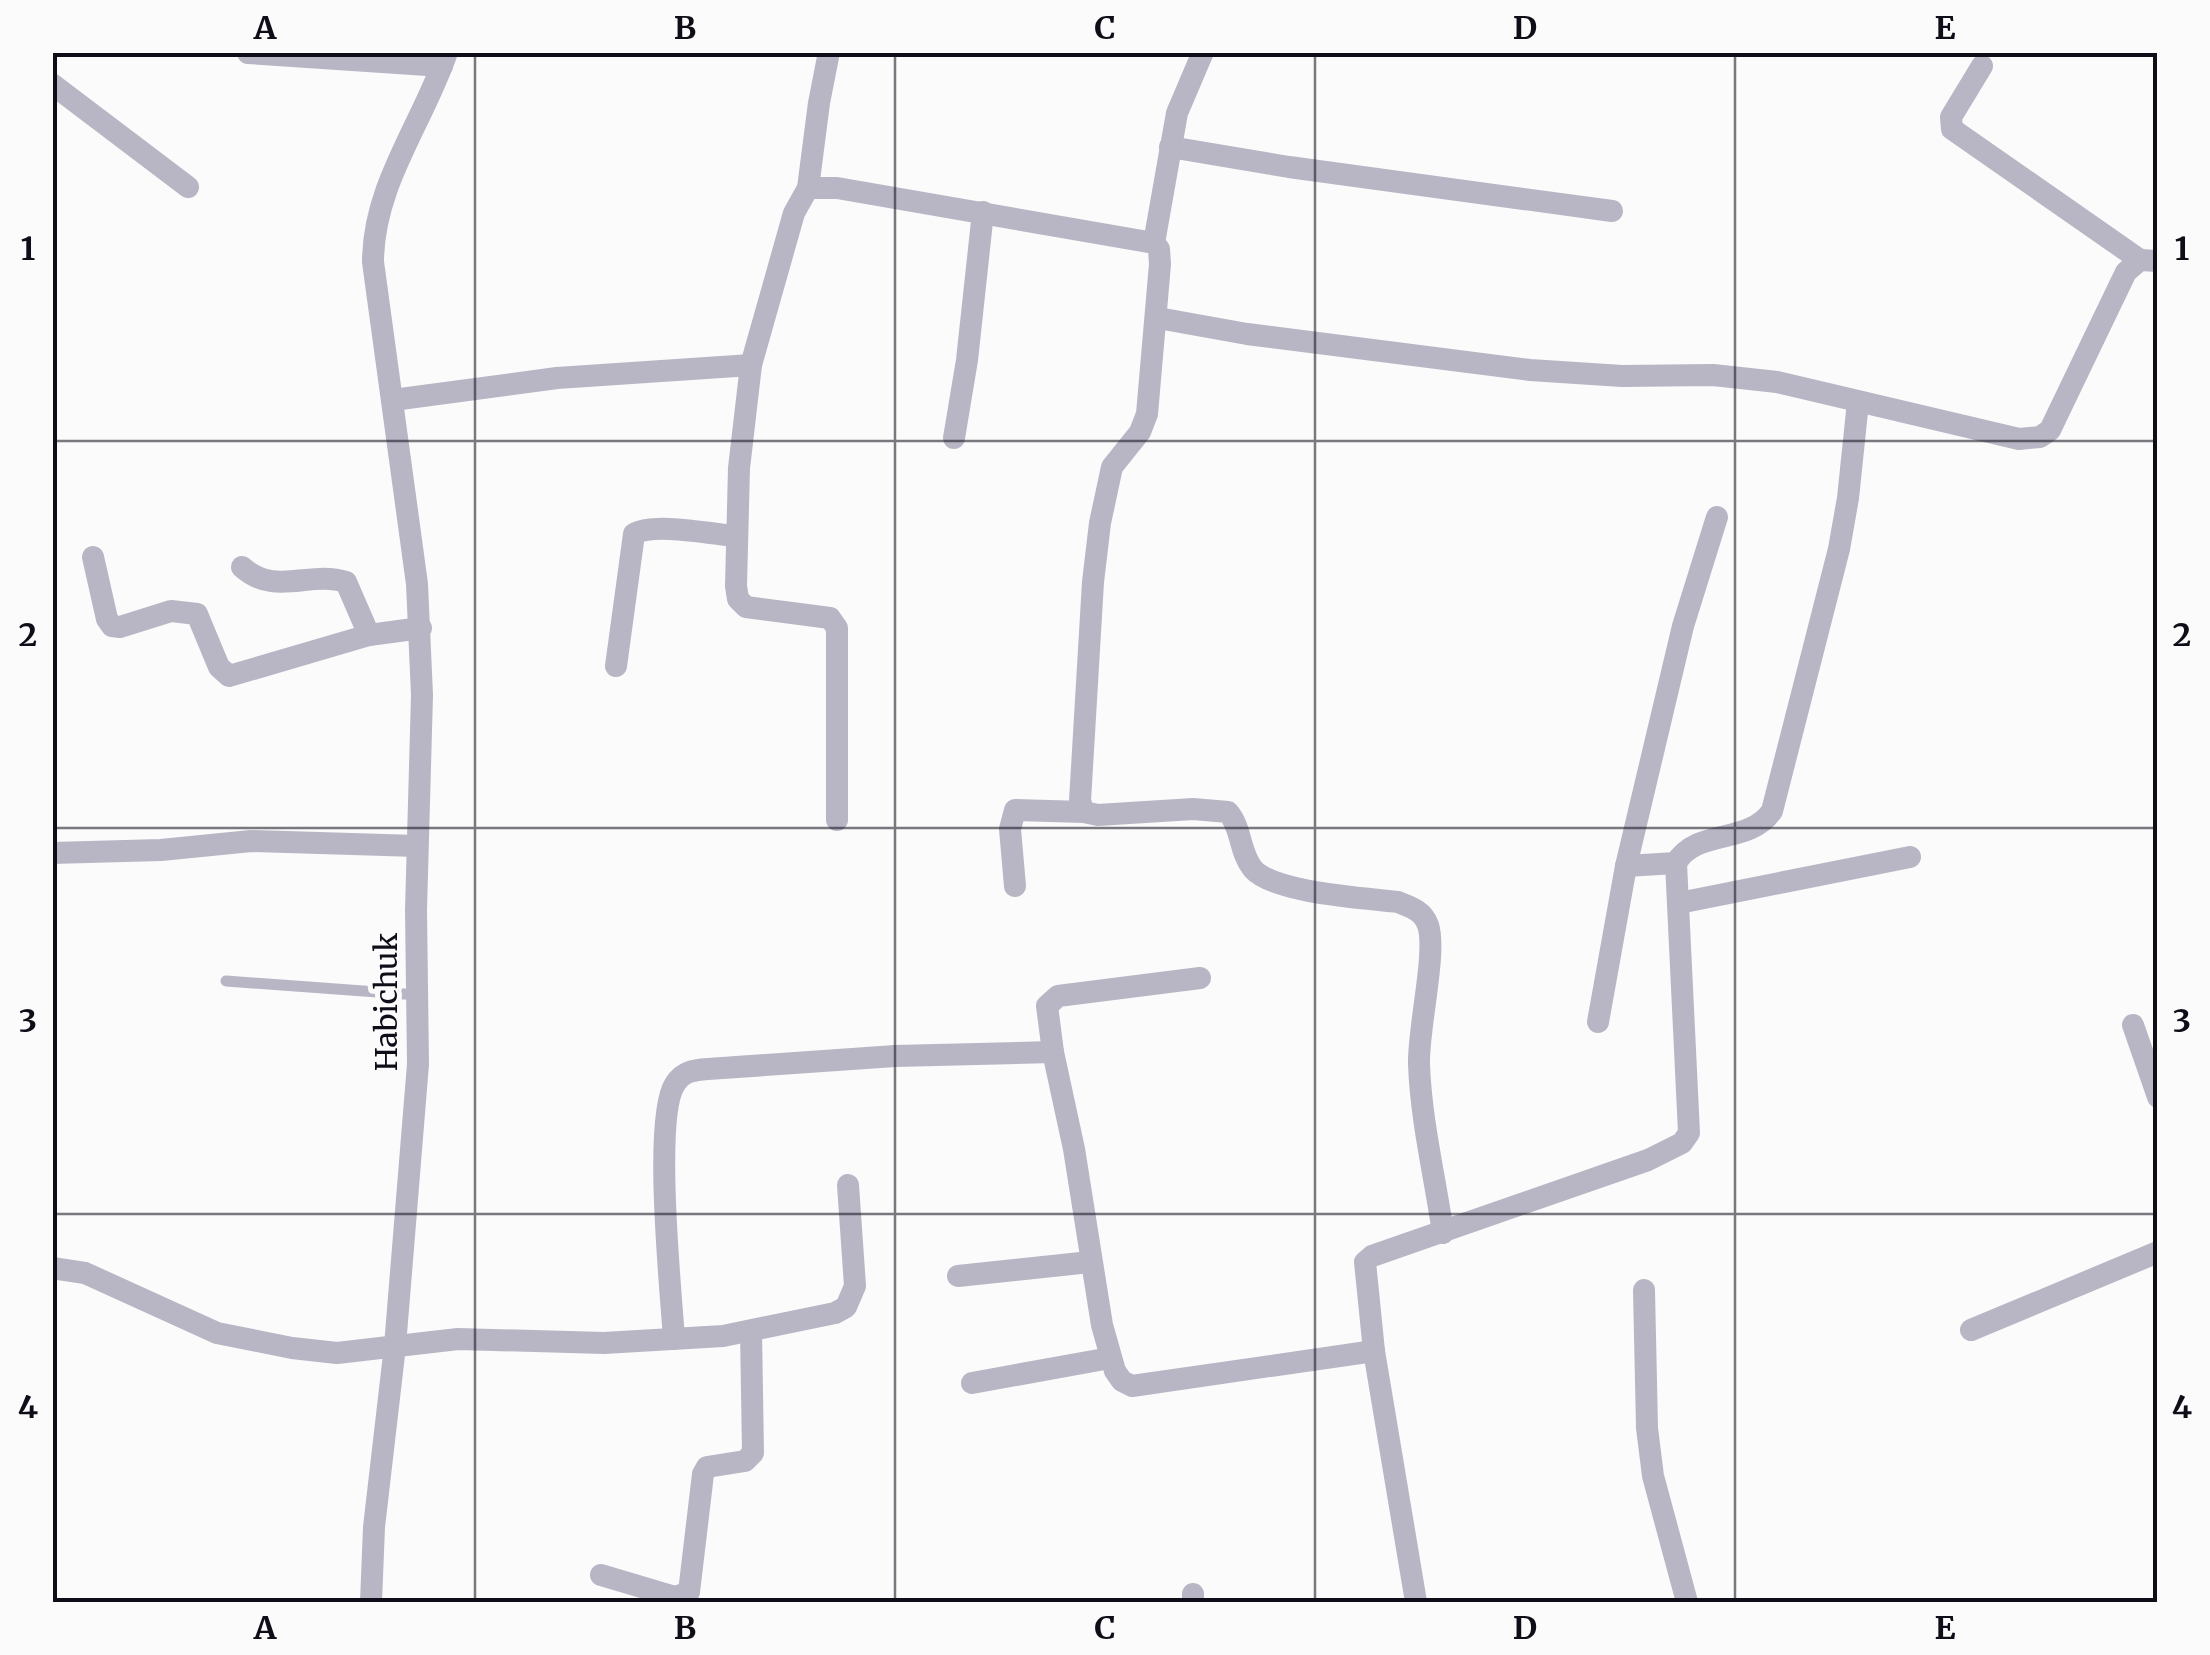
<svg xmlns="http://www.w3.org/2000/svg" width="2210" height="1655" font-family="Merriweather,serif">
<rect width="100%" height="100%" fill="#fbfbfb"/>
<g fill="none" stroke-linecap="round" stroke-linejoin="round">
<!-- service -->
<polyline stroke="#b8b6c5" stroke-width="11" points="226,981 418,995"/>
<!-- minor -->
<g stroke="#b8b6c5" stroke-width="22">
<polyline points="248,53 442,66"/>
<polyline points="1982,66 1951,117 1952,129 2140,260"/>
<polyline points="52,84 188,187"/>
<polyline points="1170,147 1289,167 1612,211"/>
<polyline points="808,188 819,103 829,52"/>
<polyline points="1154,243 1177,113 1203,52"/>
<polyline points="1158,318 1247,334 1530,370 1622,376 1713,375 1777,382 2019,439 2040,437 2050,430 2126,272 2140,260 2158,261"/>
<polyline points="393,400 557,378 751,365"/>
<polyline points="954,438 967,360 983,212"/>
<polyline points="93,557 107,619 112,626 120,627 171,611 197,614 219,667 229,676 369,635 421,628"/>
<path d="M242 567C275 597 310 570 346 582L369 635"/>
<path d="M616 666 634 534C653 522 712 534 736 536"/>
<path d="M837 820V628L830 618 746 607 738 599 736 586 739 468 751 365 794 213 808 188H837L1154 243 1159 249 1160 264 1147 414 1140 432 1112 467 1100 523 1093 582 1080 801 1084 812 1098 815 1193 809 1228 812C1242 828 1239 852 1253 869 1274 893 1365 898 1398 902 1411 907 1423 911 1428 925 1437 952 1418 1028 1419 1064 1421 1121 1435 1177 1443 1233"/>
<polyline points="52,853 161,850 251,841 417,846"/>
<polyline points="1626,866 1683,626 1717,517"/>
<polyline points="1015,886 1010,829 1015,810 1084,812"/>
<polyline points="1679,903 1910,857"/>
<polyline points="1200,978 1058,996 1047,1006 1053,1052 1074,1149 1102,1325 1115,1371 1122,1381 1132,1386 1374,1351"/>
<polyline points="1598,1022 1626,866 1676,863"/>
<polyline points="2133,1025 2158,1097"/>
<polyline points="52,1268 85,1273 217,1333 292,1348 337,1353 458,1339 604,1343 723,1336 835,1313 846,1307 855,1286 848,1185"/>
<polyline points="958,1276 1090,1262"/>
<polyline points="1644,1290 1647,1428 1653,1476 1687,1602"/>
<polyline points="1971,1330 2158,1252"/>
<path d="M674 1339C671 1292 653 1117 675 1084 683 1071 694 1070 708 1069L895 1056 1053 1052"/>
<polyline points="972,1383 1110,1358"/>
<polyline points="601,1575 675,1597 689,1592 703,1474 707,1467 745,1461 753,1453 751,1331"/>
<polyline points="1193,1594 1193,1602"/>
<path d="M371 1602 374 1527 395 1346 418 1064 416 910 422 695 417 584 373 262C373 185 423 123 447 52"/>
<path d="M1416 1602 1374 1351 1365 1262 1372 1256 1648 1160 1682 1143 1689 1133 1676 863C1696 828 1749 845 1772 811L1839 549 1848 498 1858 402"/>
</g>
</g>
<!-- grid -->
<path fill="none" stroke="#0e0d18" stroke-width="2.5" stroke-opacity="0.55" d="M475 52V1602M895 52V1602M1315 52V1602M1735 52V1602M52 441H2158M52 828H2158M52 1214H2158"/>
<g text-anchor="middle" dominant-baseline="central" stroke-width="10" stroke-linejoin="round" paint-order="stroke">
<!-- street labels -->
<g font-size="30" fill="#0e0d18" stroke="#fbfbfb">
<text transform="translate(386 1002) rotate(-90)">Habichuk</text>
</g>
</g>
<!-- border -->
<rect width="2210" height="1655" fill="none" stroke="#fbfbfb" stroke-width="110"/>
<rect x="55" y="55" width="2100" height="1545" fill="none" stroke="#0e0d18" stroke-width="4"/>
<g font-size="32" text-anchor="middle" font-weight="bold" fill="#0e0d18">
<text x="265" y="39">A</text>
<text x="685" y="39">B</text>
<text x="1105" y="39">C</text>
<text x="1525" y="39">D</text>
<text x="1945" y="39">E</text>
<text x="28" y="260">1</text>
<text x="2182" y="260">1</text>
<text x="28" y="646">2</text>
<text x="2182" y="646">2</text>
<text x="28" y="1032">3</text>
<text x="2182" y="1032">3</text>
<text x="28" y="1418">4</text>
<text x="2182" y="1418">4</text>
<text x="265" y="1639">A</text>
<text x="685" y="1639">B</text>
<text x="1105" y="1639">C</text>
<text x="1525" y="1639">D</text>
<text x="1945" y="1639">E</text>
</g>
</svg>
